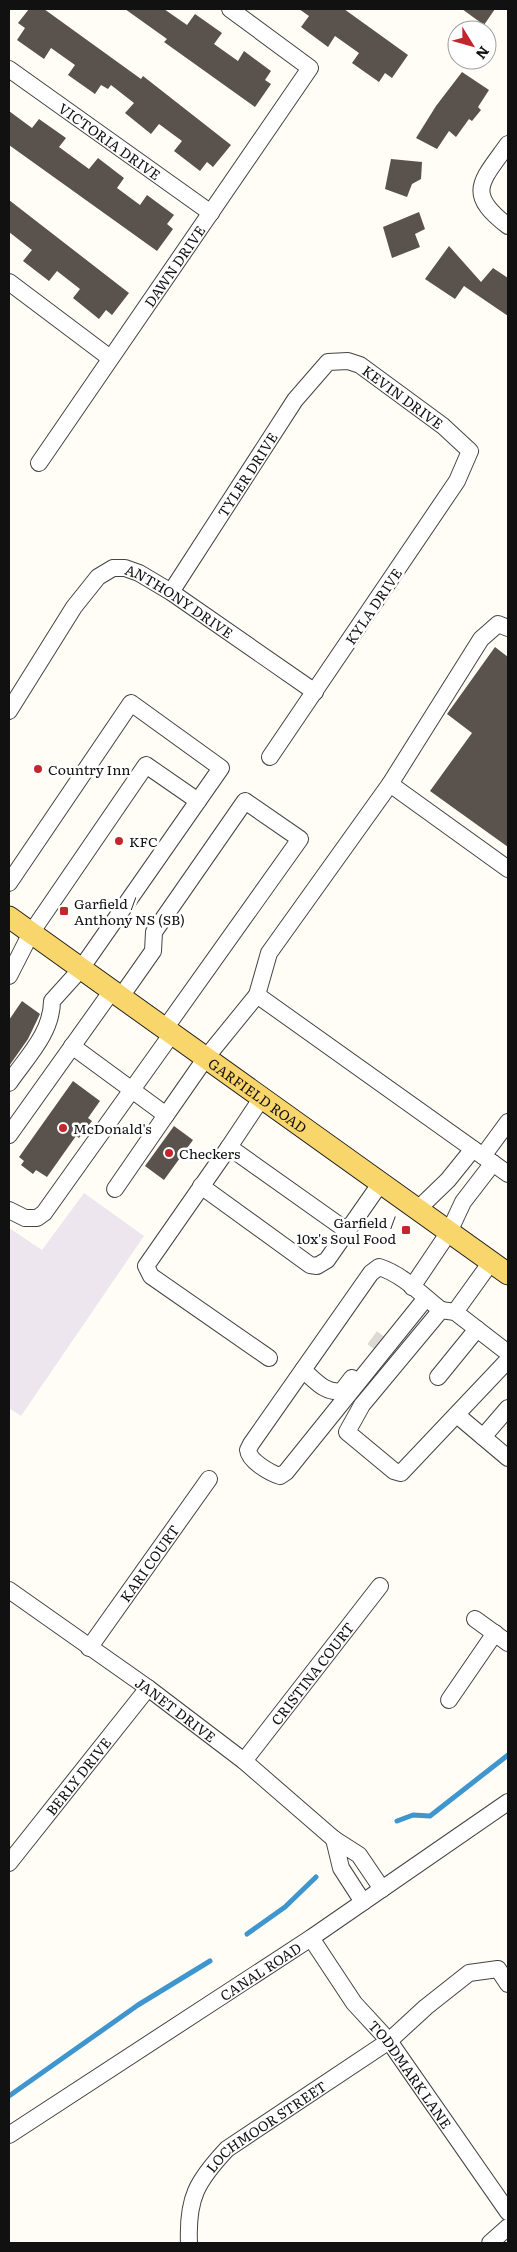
<svg xmlns="http://www.w3.org/2000/svg" width="517" height="2252" font-family="Literata,serif">
<rect width="100%" height="100%" fill="#fffdf5"/>
<!-- industrial -->
<polygon fill="#eee6ef" points="84,1193 144,1236 21,1416 9,1408 9,1228 42,1250"/>
<g fill="none" stroke-linecap="round" stroke-linejoin="round">
<!-- stream -->
<g stroke="#3f96cf" stroke-width="5">
<polyline points="397,1821 413,1815 430,1816 508,1755"/>
<polyline points="247,1934 285,1907 316,1877"/>
<polyline points="9,2096 138,2005 210,1961"/>
</g>
</g>
<!-- building -->
<g fill="#5a524d">
<polygon points="29,9 44,9 141,79 143,76 231,145 213,167 207,162 200,171 174,151 182,141 159,124 151,134 125,113 134,103 111,85 108,89 101,85 95,94 68,75 75,65 51,48 44,59 17,40 25,28 18,23"/>
<polygon points="125,9 164,9 187,25 195,14 222,33 214,44 238,61 244,51 271,71 265,80 271,84 255,107 164,42 167,39"/>
<polygon points="299,9 344,9 408,55 392,78 385,73 379,82 352,63 359,53 335,36 328,47 301,27 309,16"/>
<polygon points="462,9 495,9 484,25"/>
<polygon points="462,72 489,90 478,107 481,110 472,121 469,119 456,137 449,131 437,149 416,138 436,106"/>
<polygon points="9,111 32,128 39,119 66,138 59,147 89,169 98,158 124,178 117,188 140,205 147,195 174,215 167,224 173,229 157,251 9,145"/>
<polygon points="391,159 422,162 421,179 412,184 407,197 385,189"/>
<polygon points="9,200 129,293 112,315 106,310 99,319 73,298 80,289 57,271 49,281 23,261 32,250 9,232"/>
<polygon points="419,212 425,229 415,234 420,247 392,258 383,227"/>
<polygon points="449,246 481,282 493,268 508,278 508,316 464,286 455,299 425,279"/>
<polygon points="495,647 508,657 508,847 430,791 472,733 447,714"/>
<polygon points="22,1001 40,1014 28,1039 9,1066 9,1020"/>
<polygon points="73,1081 100,1101 88,1118 92,1121 79,1138 76,1136 47,1177 36,1170 33,1174 21,1165 24,1161 19,1157"/>
<polygon points="174,1126 193,1140 164,1180 145,1166"/>
</g>
<g fill="none" stroke-linecap="round" stroke-linejoin="round">
<!-- minor-tunnel -->
<polyline stroke="#dbdad3" stroke-width="16" stroke-dasharray="16 8" stroke-linecap="butt" points="374,1349 384,1335"/>
<defs>
<g id="minor">
<path id="s1" d="M9 69 211 213"/>
<path d="M508 144C481 182 465 193 508 226"/>
<polyline points="9,282 110,358"/>
<path id="s2" d="M39 463 310 68 230 9"/>
<path id="s3" d="M171 592 295 400 328 362 348 361 360 365 443 426 470 451 457 481 270 757"/>
<path id="s4" d="M9 711 74 607 98 577 113 568H125L139 573 171 592 315 692"/>
<polyline points="390,784 508,869"/>
<path d="M9 883 131 703 221 768 80 970 52 1001C52 1033 26 1058 9 1083"/>
<polyline points="9,976 31,933 146,765 198,801"/>
<polyline points="257,995 508,1174"/>
<polyline points="120,998 153,951 154,932 245,801 300,839 164,1030"/>
<polyline points="72,1046 166,1115 115,1189"/>
<polyline points="261,1099 229,1147 346,1230"/>
<polyline points="166,1115 205,1059 257,995 269,953 390,784 481,639 498,624 508,628"/>
<polyline points="9,1135 111,992"/>
<polyline points="229,1147 146,1266 151,1276 269,1358"/>
<polyline points="483,1156 508,1122"/>
<polyline points="201,1186 310,1265 317,1266 327,1260 380,1184"/>
<polyline points="9,1210 25,1218 37,1218 44,1213 171,1035"/>
<polyline points="417,1210 448,1180 473,1149"/>
<polyline points="412,1287 449,1232 463,1202 493,1163"/>
<path d="M426 1298 286 1472 280 1476C270 1473 249 1461 248 1450L251 1444 371 1273 379 1267C402 1274 422 1295 441 1310"/>
<polyline points="455,1312 491,1262"/>
<polyline points="508,1353 455,1312 441,1310 362,1405 347,1432 394,1471 401,1473 508,1360"/>
<path d="M303 1370C315 1380 325 1394 342 1391L352 1378"/>
<polyline points="438,1377 477,1329"/>
<polyline points="457,1415 508,1458"/>
<polyline points="483,1437 508,1408"/>
<path id="s5" d="M9 1590 148 1688 244 1761 334 1839"/>
<polyline points="475,1619 508,1643"/>
<path id="s6" d="M89 1648 209 1479"/>
<polyline points="449,1700 495,1633"/>
<path id="s7" d="M244 1761 380 1586"/>
<path id="s8" d="M9 1863 148 1688"/>
<polyline points="363,1902 341,1868 334,1839 359,1855 382,1889"/>
<path id="s9" d="M311 1938 354 2003 389 2041 508 2212"/>
<path id="s10" d="M9 2135 311 1938 508 1802"/>
<path id="s11" d="M189 2243C187 2198 197 2181 227 2149L389 2041 426 2007 469 1973 498 1969 508 1984"/>
<polyline points="490,2243 508,2227"/>
</g>
<g id="major">
<path id="s12" d="M9 917 508 1274"/>
</g>
</defs>
<!-- minor casing -->
<use href="#minor" stroke="#444" stroke-width="18"/>
<!-- major casing -->
<use href="#major" stroke="#222" stroke-width="23"/>
<!-- minor -->
<use href="#minor" stroke="#fff" stroke-width="16"/>
<!-- major -->
<use href="#major" stroke="#f9d66b" stroke-width="21"/>
</g>
<!-- markers -->
<g fill="#c4262e" stroke="#fff" stroke-width="2">
<circle cx="38" cy="769" r="5"/>
<circle cx="119" cy="841" r="5"/>
<rect x="59" y="906" width="10" height="10" rx="2.5"/>
<circle cx="63" cy="1128" r="5"/>
<circle cx="169" cy="1153" r="5"/>
<rect x="401" y="1225" width="10" height="10" rx="2.5"/>
</g>
<g text-anchor="middle" dominant-baseline="central" stroke-width="5" stroke-linejoin="round" paint-order="stroke">
<!-- street labels -->
<g font-size="14" fill="#111" stroke="#fff">
<text stroke="none"><textPath href="#s1" startOffset="124">VICTORIA DRIVE</textPath></text>
<text stroke="none"><textPath href="#s2" startOffset="239">DAWN DRIVE</textPath></text>
<text stroke="none"><textPath href="#s3" startOffset="365">KEVIN DRIVE</textPath></text>
<text stroke="none"><textPath href="#s3" startOffset="140">TYLER DRIVE</textPath></text>
<text stroke="none"><textPath href="#s4" startOffset="254">ANTHONY DRIVE</textPath></text>
<text transform="translate(373 606) rotate(-56)">KYLA DRIVE</text>
<text stroke="none"><textPath href="#s12" startOffset="306">GARFIELD ROAD</textPath></text>
<text stroke="none"><textPath href="#s6" startOffset="104">KARI COURT</textPath></text>
<text stroke="none"><textPath href="#s7" startOffset="111">CRISTINA COURT</textPath></text>
<text stroke="none"><textPath href="#s5" startOffset="205">JANET DRIVE</textPath></text>
<text stroke="none"><textPath href="#s8" startOffset="111">BERLY DRIVE</textPath></text>
<text stroke="none"><textPath href="#s10" startOffset="300">CANAL ROAD</textPath></text>
<text stroke="none"><textPath href="#s9" startOffset="169">TODDMARK LANE</textPath></text>
<text stroke="none"><textPath href="#s11" startOffset="150">LOCHMOOR STREET</textPath></text>
</g>
<!-- poi labels -->
<g font-size="14" fill="#111" stroke="#fff" text-anchor="start">
<text x="48" y="769">Country Inn</text>
<text x="129" y="841">KFC</text>
<text x="74" y="903">Garfield /<tspan x="74" dy="16">Anthony NS (SB)</tspan></text>
<text x="73" y="1128">McDonald's</text>
<text x="179" y="1153">Checkers</text>
<text x="396" y="1222" text-anchor="end">Garfield /<tspan x="396" dy="16">10x's Soul Food</tspan></text>
</g>
</g>
<!-- border -->
<rect width="517" height="2252" fill="none" stroke="#111111" stroke-width="20"/>
<!-- north arrow -->
<g transform="translate(472 45) rotate(127)"><circle r="24" fill="#ffffff" stroke="#a0a0a0"/>
<path d="M0-4L9 19L0 12L-9 19Z" fill="#c4262e"/>
<text y="-8" font-size="14" font-weight="bold" text-anchor="middle" fill="#111111">N</text>
</g>
</svg>
